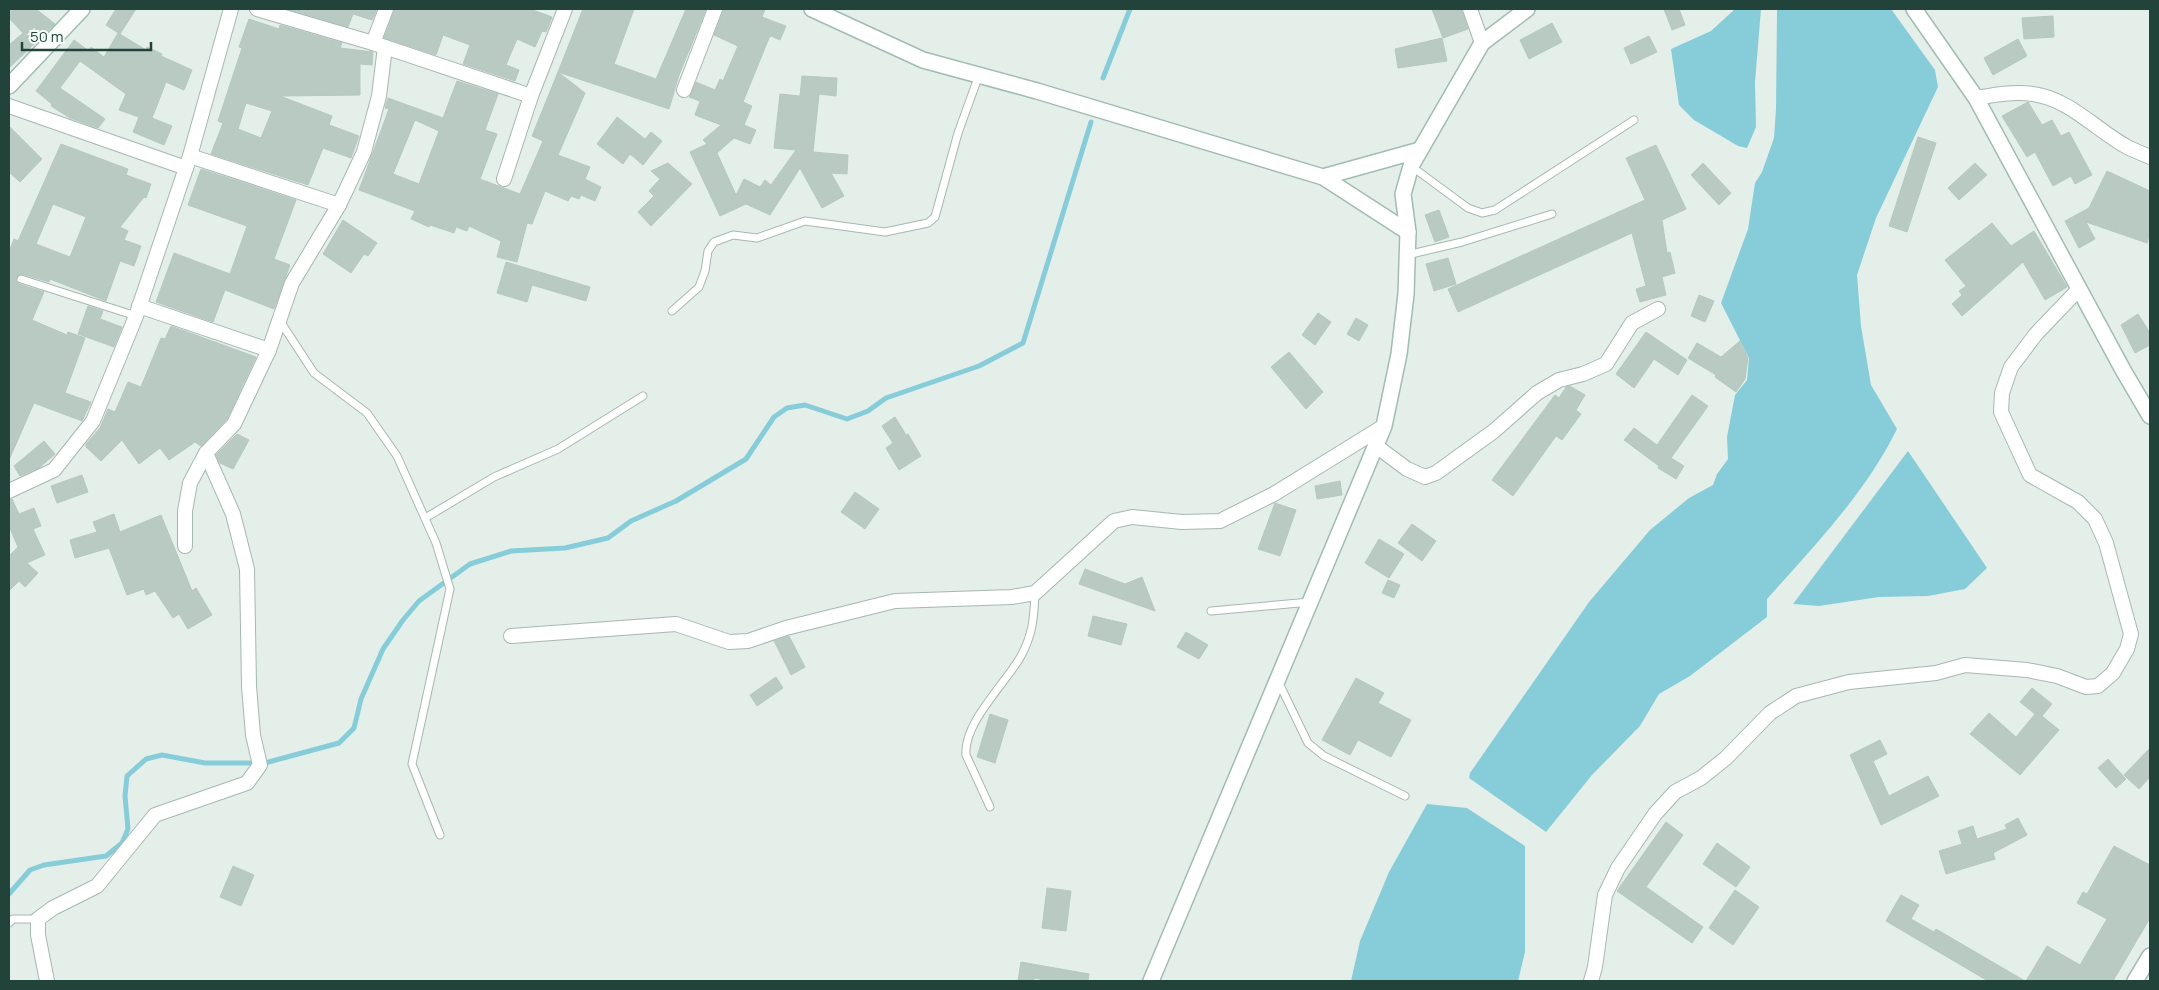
<svg xmlns="http://www.w3.org/2000/svg" width="2159" height="990" font-family="Manrope,sans-serif">
<rect width="100%" height="100%" fill="#e4efea"/>
<!-- water -->
<g fill="#87cdd9">
<polygon points="1735,9 1761,9 1755,82 1756,127 1747,148 1738,146 1694,120 1679,105 1671,49 1711,31"/>
<path d="M1777 9H1891L1935 70 1938 87 1876 218 1857 275 1861 326 1871 385 1897 429C1865 494 1814 546 1767 599V617L1690 676 1659 694 1640 726 1592 775 1546 832 1469 778 1470 773 1589 602 1650 530 1689 498 1713 485 1717 474 1728 459 1727 437 1735 395 1747 380 1749 358 1721 303 1748 229 1755 183 1762 172 1774 138 1776 109Z"/>
<polygon points="1908,451 1987,568 1965,589 1928,596 1879,597 1819,606 1793,604"/>
<polygon points="1427,804 1467,808 1525,846 1525,952 1518,981 1351,981 1360,941 1389,872"/>
</g>
<g fill="none" stroke-linecap="round" stroke-linejoin="round">
<!-- stream -->
<g stroke="#87cdd9" stroke-width="5">
<polyline points="1103,78 1130,9"/>
<polyline points="9,894 30,870 44,865 106,856 122,843 128,829 125,796 127,776 146,759 162,755 205,763 265,763 339,743 354,728 361,699 383,649 403,620 419,601 470,564 511,551 565,548 608,538 631,521 676,501 746,459 774,417 787,408 805,405 847,419 868,411 886,398 979,366 1023,343 1091,122"/>
</g>
</g>
<!-- building -->
<g fill="#b9cac3" stroke="#b5c9c1" fill-rule="evenodd">
<polygon points="9,9 36,9 55,24 9,68 9,45 23,33 9,18"/>
<polygon points="116,9 136,9 120,34 106,25"/>
<polygon points="287,9 377,9 372,20 353,14 348,27"/>
<polygon points="395,9 530,9 552,17 546,32 542,31 535,47 517,39 506,65 519,70 515,81 463,64 470,45 443,35 436,55 384,38"/>
<polygon points="583,9 634,9 614,64 656,79 686,9 706,9 679,75 669,109 558,72"/>
<polygon points="724,9 765,9 762,17 786,26 780,40 771,36 769,38 743,102 752,106 744,125 756,130 750,144 734,138 717,153 736,195 744,179 760,187 765,180 771,185 796,150 774,148 780,94 800,96 802,76 837,78 836,96 819,94 813,152 848,155 847,174 831,173 844,196 822,208 800,168 770,215 746,204 720,216 690,152 707,144 703,140 721,125 695,115 700,101 689,97 696,82 715,90 720,79 723,81 738,46 714,35"/>
<polygon points="1432,9 1461,9 1468,29 1443,38"/>
<polygon points="1664,9 1679,9 1685,25 1672,30"/>
<polygon points="2053,16 2054,37 2024,39 2022,18"/>
<path d="M249 19 279 29 280 25 342 43 340 48 373 52 372 65 360 64V95L280 96 332 116 329 125 359 136 351 158 323 148 308 185 211 154 223 123 218 121 242 48 239 47ZM246 103 272 111 261 138 238 129Z"/>
<polygon points="1552,23 1562,42 1529,59 1520,40"/>
<polygon points="118,33 146,50 147,47 162,54 161,56 192,70 184,90 166,82 152,118 172,126 164,145 133,132 139,117 119,110 126,94 80,61 60,88 105,119 98,128 70,118 51,106 52,104 36,91 74,40 89,51 91,47 104,57"/>
<polygon points="1649,36 1657,52 1631,64 1624,48"/>
<polygon points="1442,38 1447,61 1398,68 1395,49"/>
<polygon points="2018,39 2027,56 1993,75 1984,58"/>
<path d="M558 72 585 93 558 155 590 167 585 179 601 187 595 201 581 195 579 199 571 196 568 201 545 191 532 224 527 223 517 262 497 257 501 241 469 226 467 231 456 227 454 233 430 225 429 227 411 219 415 211 359 190 389 109 385 108 388 98 443 118 457 81 498 94 485 130 497 134 480 179 520 194 543 141 532 136ZM415 120 439 131 419 184 393 174Z"/>
<polygon points="2028,102 2042,125 2052,120 2061,136 2069,132 2092,175 2075,184 2071,176 2053,186 2035,152 2027,157 2002,116"/>
<polygon points="617,117 645,139 651,132 662,141 643,165 630,154 623,164 597,144"/>
<polygon points="9,126 42,159 20,182 9,172"/>
<polygon points="1918,137 1936,143 1907,232 1889,226"/>
<path d="M61 144 128 169 126 175 151 184 146 198 144 197 120 227 128 231 124 240 141 246 134 266 120 261 106 301 50 279 49 282 22 274 16 277 19 284 44 292 32 320 67 335 68 332 85 338 65 393 91 402 82 421 34 403 9 460V252L14 239 18 241ZM53 204 86 217 70 257 36 244Z"/>
<polygon points="1656,145 1686,209 1662,220 1667,253 1670,252 1675,273 1662,277 1666,295 1640,302 1636,289 1646,286 1632,233 1458,312 1448,289 1645,200 1626,158"/>
<polygon points="668,163 692,184 651,226 638,212 654,196 649,191 660,179 651,171"/>
<polygon points="1703,163 1731,193 1719,205 1691,175"/>
<polygon points="1975,163 1987,175 1959,200 1948,188"/>
<polygon points="201,169 296,200 274,259 290,265 274,309 225,290 213,322 156,302 174,253 230,274 247,226 188,205"/>
<polygon points="2107,171 2150,191 2150,233 2147,243 2086,222 2095,239 2079,248 2065,221 2089,208"/>
<polygon points="1439,210 1449,237 1435,242 1425,215"/>
<polygon points="343,220 377,243 368,256 364,254 351,273 323,254"/>
<polygon points="1992,223 2011,246 2034,231 2067,287 2045,300 2023,262 1962,316 1952,304 1962,295 1959,291 1966,286 1945,260"/>
<polygon points="1448,258 1456,284 1434,291 1426,264"/>
<polygon points="506,262 590,287 586,301 532,285 527,302 497,293"/>
<polygon points="1699,295 1714,301 1705,322 1691,316"/>
<polygon points="88,306 103,311 100,319 122,327 114,347 78,334"/>
<polygon points="1318,313 1331,322 1315,345 1302,335"/>
<polygon points="2138,314 2150,333 2150,345 2135,353 2121,325"/>
<polygon points="1356,318 1368,325 1359,341 1347,334"/>
<polygon points="171,326 256,357 227,419 201,446 195,442 169,460 160,448 139,464 122,440 101,461 86,447 86,444 100,428 108,409 115,412 128,382 141,387 161,338 165,339"/>
<polygon points="1646,332 1687,360 1678,375 1654,359 1634,388 1616,374"/>
<polygon points="1740,341 1748,358 1745,379 1736,392 1715,377 1716,375 1688,358 1697,343 1721,357"/>
<polygon points="1289,352 1323,392 1306,409 1271,367"/>
<polygon points="1570,386 1585,395 1576,410 1581,414 1562,440 1556,436 1513,496 1492,480 1555,395 1559,398 1566,387"/>
<polygon points="1692,395 1708,406 1671,458 1684,466 1676,479 1658,468 1659,466 1624,440 1634,428 1657,445"/>
<polygon points="895,417 906,435 908,434 921,456 899,470 886,448 893,443 882,426"/>
<polygon points="237,434 249,440 233,469 220,463 216,455"/>
<polygon points="44,441 55,454 39,468 20,476 14,466"/>
<polygon points="82,475 88,492 57,503 51,486"/>
<polygon points="1340,481 1342,495 1317,499 1315,486"/>
<polygon points="855,492 879,509 865,529 841,512"/>
<polygon points="12,499 19,514 34,508 41,526 33,529 45,555 27,563 38,573 25,587 19,581 9,591 9,556 18,547 9,526 9,500"/>
<polygon points="1275,503 1296,510 1280,556 1258,549"/>
<polygon points="114,514 120,532 161,515 192,591 196,588 212,615 188,629 179,614 173,618 155,591 146,595 144,589 127,595 109,548 75,558 70,540 97,532 93,522"/>
<polygon points="1412,524 1436,541 1422,561 1398,543"/>
<polygon points="1379,539 1404,554 1389,578 1365,563"/>
<polygon points="1085,569 1125,584 1142,577 1155,611 1079,584"/>
<polygon points="1388,580 1400,585 1394,598 1382,593"/>
<polygon points="1093,616 1127,624 1121,645 1088,636"/>
<polygon points="1186,632 1208,645 1199,659 1177,647"/>
<polygon points="789,636 805,667 791,675 774,641"/>
<polygon points="776,677 783,688 757,706 750,695"/>
<polygon points="1356,678 1384,693 1378,703 1411,720 1391,757 1358,740 1350,755 1322,740"/>
<polygon points="2032,688 2052,704 2042,716 2059,730 2020,775 1970,734 1989,713 2016,737 2035,714 2020,702"/>
<polygon points="990,714 1008,720 995,763 977,757"/>
<polygon points="1880,740 1887,754 1873,761 1889,796 1928,776 1939,796 1881,825 1850,755"/>
<polygon points="2150,748 2150,777 2139,789 2124,775"/>
<polygon points="2108,759 2126,779 2116,788 2098,768"/>
<polygon points="2018,818 2027,835 1993,853 1995,859 1946,874 1939,851 1962,844 1958,831 1973,826 1977,839 2007,829 2005,825"/>
<polygon points="1666,822 1683,835 1646,887 1703,927 1692,943 1617,891"/>
<polygon points="1717,843 1750,867 1736,887 1703,864"/>
<polygon points="2114,846 2150,865 2150,918 2113,981 2026,981 2047,946 2080,965 2107,919 2077,903 2083,892 2087,894"/>
<polygon points="233,866 254,875 241,906 220,897"/>
<polygon points="1047,888 1071,891 1066,931 1042,928"/>
<polygon points="1735,890 1759,907 1733,945 1709,928"/>
<polygon points="1901,895 1919,905 1911,919 1934,932 1936,929 2025,981 1988,981 1886,921"/>
<polygon points="1021,962 1089,974 1088,981 1050,981 1034,978 1034,981 1018,981"/>
</g>
<g fill="none" stroke-linecap="round" stroke-linejoin="round">
<defs>
<g id="lane">
<polyline points="1411,166 1468,208 1482,213 1495,210 1634,120"/>
<polyline points="1407,255 1462,242 1552,214"/>
<polyline points="21,279 136,316"/>
<polyline points="672,311 699,287 705,271 708,251 714,242 733,235 757,238 805,221 885,232 928,223 935,217 958,133 979,75"/>
<polyline points="280,321 314,373 367,413 397,456 436,543 450,589 412,764 440,835"/>
<polyline points="427,517 494,477 558,449 643,396"/>
<polyline points="1211,611 1310,602"/>
<polyline points="1278,681 1308,743 1324,756 1405,796"/>
<path d="M990 807 966 755C963 723 1006 683 1021 656 1033 634 1034 617 1035 593"/>
<polyline points="9,923 13,919 38,919"/>
</g>
<g id="street">
<polyline points="257,9 373,43 531,96"/>
<polyline points="1470,9 1482,43"/>
<polyline points="373,43 386,9"/>
<polyline points="684,90 715,9"/>
<path d="M1976 98C1994 95 2014 91 2033 94 2070 99 2097 131 2129 148 2136 151 2143 154 2150 157"/>
<polyline points="9,106 186,168"/>
<polyline points="190,156 339,205"/>
<polyline points="504,179 531,96 565,9"/>
<polyline points="139,306 269,350"/>
<polyline points="1376,446 1407,469 1425,477 1436,473 1494,431 1537,393 1559,380 1583,374 1606,364 1632,323 1658,309"/>
<polyline points="9,491 54,470 93,421 136,316 190,156 231,9"/>
<polyline points="185,546 185,511 190,483 206,453 234,424 269,350 292,283 339,205 364,152 379,96 385,47"/>
<polyline points="511,636 676,624 729,642 748,641 786,628 895,601 1012,597 1035,593 1114,521 1132,517 1182,522 1220,521 1274,494 1384,426"/>
<polyline points="47,981 38,935 38,919 53,908 97,886 155,815 247,783 260,765 253,735 249,686 247,569 233,514 206,453"/>
<polyline points="1591,981 1595,967 1605,895 1618,868 1655,814 1675,792 1701,778 1726,758 1770,713 1796,696 1849,682 1936,673 1965,665 2027,670 2057,676 2086,687 2098,686 2113,673 2127,649 2131,634 2106,543 2095,519 2078,502 2030,475 2001,412 2002,393 2011,367 2036,334 2079,289"/>
</g>
<g id="secondary">
<polyline points="812,9 923,60 1037,91 1323,177 1408,232"/>
<polyline points="1914,9 1976,98 2123,370 2150,416"/>
<polyline points="9,86 82,9"/>
<polyline points="1323,177 1420,150"/>
<polyline points="1151,981 1384,426 1399,354 1406,294 1408,232 1403,194 1411,166 1482,43 1527,9"/>
<polyline points="2135,981 2150,956"/>
</g>
</defs>
<!-- lane casing -->
<use href="#lane" stroke="#a6b8b1" stroke-width="9"/>
<!-- street casing -->
<use href="#street" stroke="#a6b8b1" stroke-width="16"/>
<!-- secondary casing -->
<use href="#secondary" stroke="#a1bcb2" stroke-width="18"/>
<!-- lane -->
<use href="#lane" stroke="#fff" stroke-width="7"/>
<!-- street -->
<use href="#street" stroke="#fff" stroke-width="14"/>
<!-- secondary -->
<use href="#secondary" stroke="#fff" stroke-width="15"/>
</g>
<!-- border -->
<rect width="2159" height="990" fill="none" stroke="#214339" stroke-width="20"/>
<!-- scale -->
<path d="M22 42v8h129v-8" fill="none" stroke="#214339" stroke-width="2.5"/>
<text x="30" y="42" font-size="15" fill="#214339" stroke="#f5fbf8" stroke-width="4" paint-order="stroke">50 m</text>
</svg>
